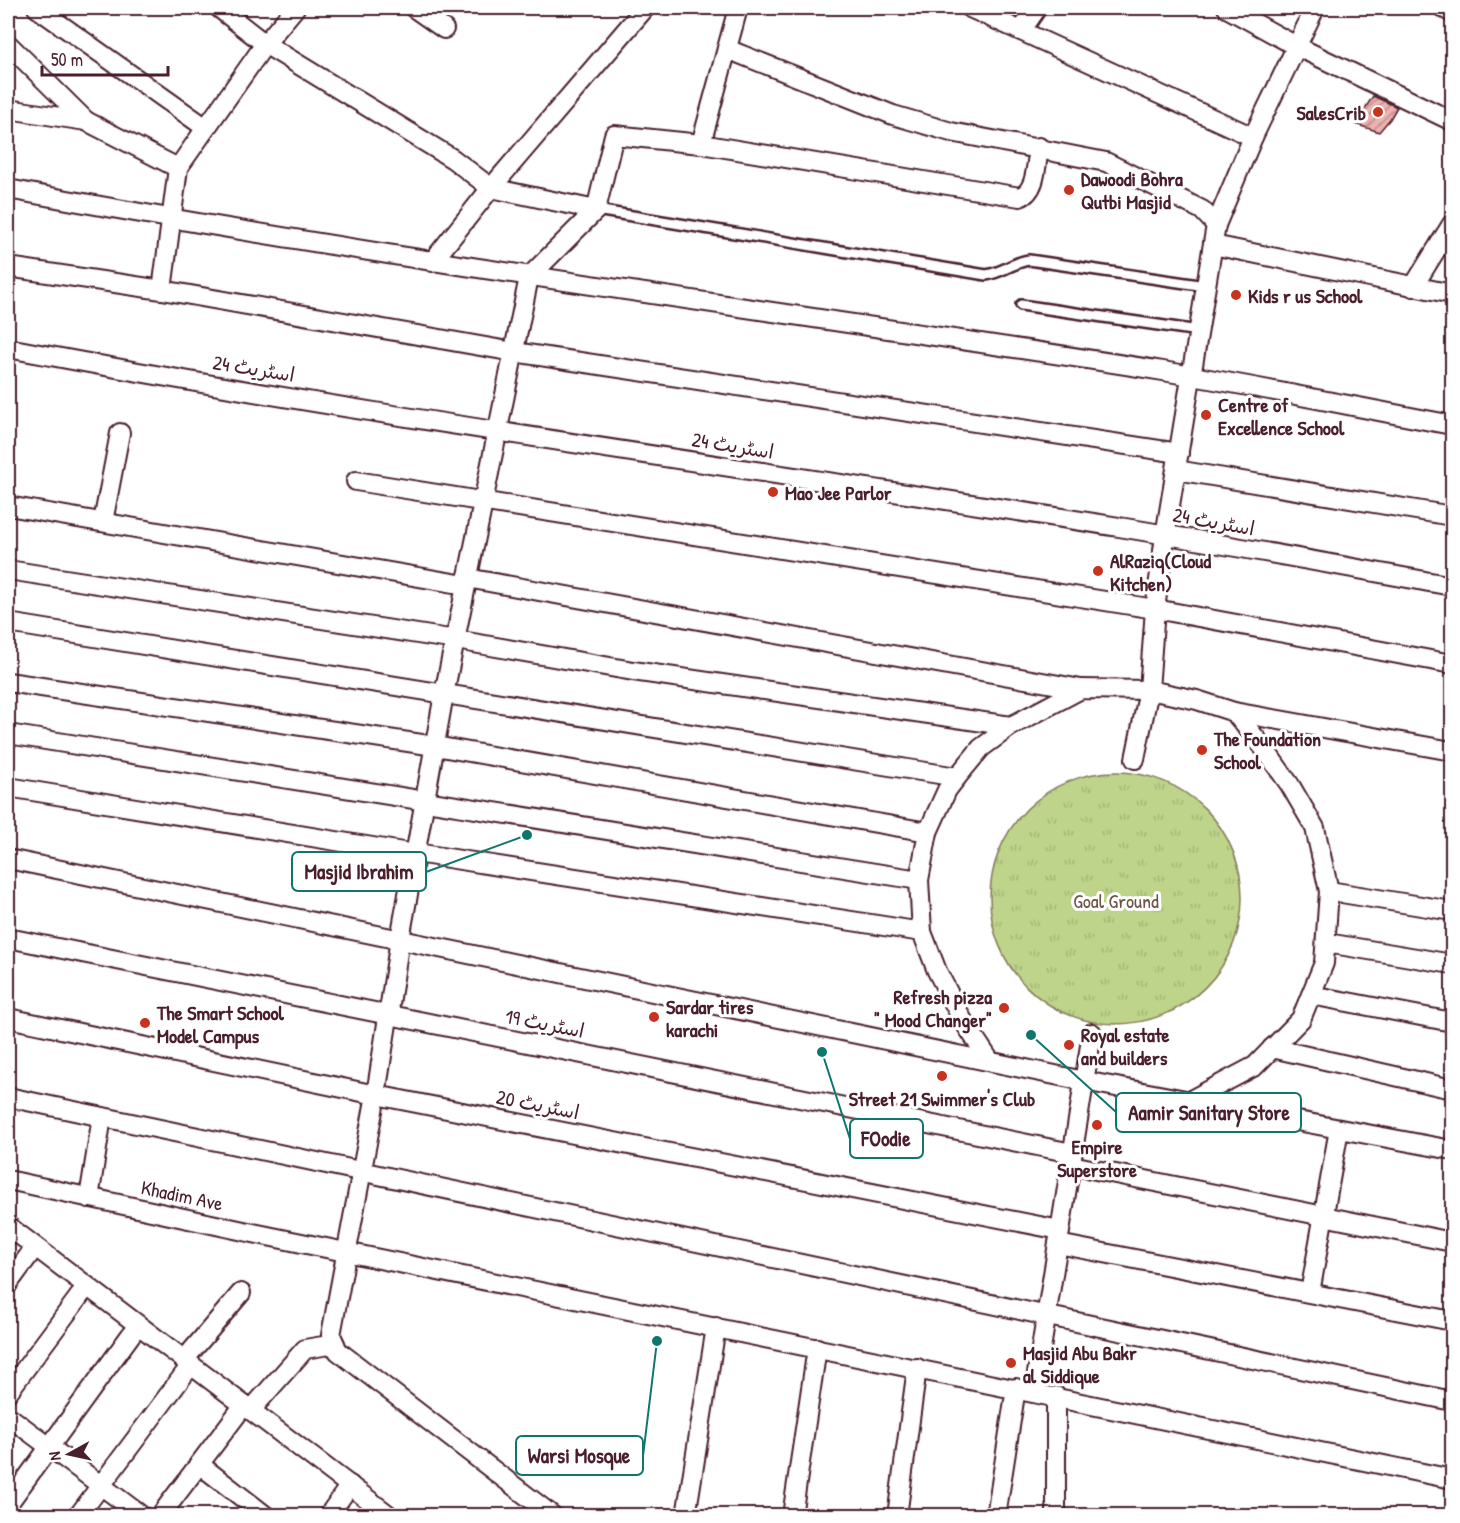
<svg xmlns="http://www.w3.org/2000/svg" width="1460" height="1523" font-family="'Patrick Hand','Playpen Sans Arabic',sans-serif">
<defs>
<pattern id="park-tufts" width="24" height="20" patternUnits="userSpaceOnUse" patternTransform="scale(1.5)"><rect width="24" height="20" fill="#bdd48a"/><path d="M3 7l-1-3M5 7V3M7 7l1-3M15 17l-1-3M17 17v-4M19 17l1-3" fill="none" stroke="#a4b677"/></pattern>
<pattern id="building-hatch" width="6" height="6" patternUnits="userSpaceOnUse" patternTransform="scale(1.5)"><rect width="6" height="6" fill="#edb1ae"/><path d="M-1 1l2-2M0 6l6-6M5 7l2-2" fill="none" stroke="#c28f8e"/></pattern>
</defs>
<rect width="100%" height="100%" fill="#fff"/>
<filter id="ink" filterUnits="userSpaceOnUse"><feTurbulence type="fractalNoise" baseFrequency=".0167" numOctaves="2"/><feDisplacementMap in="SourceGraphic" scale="12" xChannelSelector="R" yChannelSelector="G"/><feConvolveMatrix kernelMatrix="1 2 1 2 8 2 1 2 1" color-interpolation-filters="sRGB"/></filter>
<g filter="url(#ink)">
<!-- park -->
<circle fill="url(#park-tufts)" stroke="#847a5a" stroke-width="1.5" cx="1116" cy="898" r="126"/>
<!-- building -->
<polygon fill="url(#building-hatch)" stroke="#4a1f2b" stroke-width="1.5" points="1373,96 1397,107 1390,119 1379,132 1355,124"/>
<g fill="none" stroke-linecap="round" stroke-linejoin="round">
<defs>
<g id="service">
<path d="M596 210 986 275C1002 273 1013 262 1029 260L1206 286"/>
<polyline points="1021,305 1199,331"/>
</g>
<g id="minor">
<polyline points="37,8 206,128"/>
<polyline points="219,8 265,44 453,159 491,188 596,210"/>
<polyline points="414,8 444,29"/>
<polyline points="970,8 1021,31"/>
<polyline points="1037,8 1021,31 1253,137"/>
<polyline points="1227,8 1296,46 1452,121"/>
<polyline points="1443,8 1452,13"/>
<polyline points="8,44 86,121 8,109"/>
<polyline points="727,49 893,115 951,132 1106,162 1202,210 1216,225"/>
<polyline points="86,121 178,168"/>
<polyline points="701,144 738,8"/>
<path d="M8 189C391 261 778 310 1163 371 1260 387 1356 407 1452 425"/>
<polyline points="1213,245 1452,294"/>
<polyline points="432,262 491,188 645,8"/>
<polyline points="8,267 162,290 514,352 1179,453"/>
<polyline points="1413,287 1452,224"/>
<polyline points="162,290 178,168 265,44 295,8"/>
<path d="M8 348C376 418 749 468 1119 527 1230 545 1341 566 1452 586"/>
<polyline points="1176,470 1452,516"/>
<polyline points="356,481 1155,609 1452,664"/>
<polyline points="8,506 465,585"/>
<polyline points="103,522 120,433"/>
<polyline points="8,570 456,640 633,671 1011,726"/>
<polyline points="467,578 1081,689"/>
<polyline points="8,623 957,777"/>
<polyline points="8,682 435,746 928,832"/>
<polyline points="1234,712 1452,751"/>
<polyline points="8,734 919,880"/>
<polyline points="1135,759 1149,690 1155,609 1165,536 1216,225 1253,137 1315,8"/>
<polyline points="8,787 415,854"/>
<polyline points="416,853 922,932"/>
<polyline points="8,859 1084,1081 1452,1150"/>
<polyline points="1329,891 1452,911"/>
<polyline points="8,938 1072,1153"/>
<polyline points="1327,943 1452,964"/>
<polyline points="1311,995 1452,1022"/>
<polyline points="8,1018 376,1095 1060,1230"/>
<polyline points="1272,1048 1452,1089"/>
<polyline points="990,1061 962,1019 937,971 922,932 919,880 928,832 947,790 957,777 981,748 1011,726 1081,689 1149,690 1197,700 1234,712 1263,747 1290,785 1315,828 1329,891 1324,963 1301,1019 1255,1066 1189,1101"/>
<polyline points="8,1097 1452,1401"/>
<polyline points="1071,1165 1452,1242"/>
<polyline points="8,1180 253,1233 1452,1479"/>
<polyline points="89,1198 102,1117"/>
<polyline points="8,1226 390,1516"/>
<polyline points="1058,1244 1452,1321"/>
<polyline points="8,1284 35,1247"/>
<polyline points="1310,1293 1339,1129"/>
<polyline points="184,1360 241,1293"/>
<polyline points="8,1392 87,1286"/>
<polyline points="1034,1392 1092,1033"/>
<polyline points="251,1410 305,1349 335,1344"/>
<polyline points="8,1416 142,1516"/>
<polyline points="199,1464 266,1516"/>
<polyline points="8,1504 138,1325"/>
<polyline points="78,1516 191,1365"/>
<polyline points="160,1516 244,1405"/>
<polyline points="328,1516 350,1485"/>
<path d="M553 1516 338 1351 331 1335 376 1095 400 939 444 694 529 277 596 210 614 135 701 144 1020 197C1037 191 1036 163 1039 147"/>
<polyline points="686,1516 716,1327"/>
<polyline points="792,1516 817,1348"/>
<polyline points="897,1516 917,1368"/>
<polyline points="996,1516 1016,1388"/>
<polyline points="1056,1516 1056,1396"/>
</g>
</defs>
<!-- service casing -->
<use href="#service" stroke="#4a1f2b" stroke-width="14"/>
<!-- minor casing -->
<use href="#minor" stroke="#4a1f2b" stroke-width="22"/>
<!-- service -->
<use href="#service" stroke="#fff" stroke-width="9"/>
<!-- minor -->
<use href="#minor" stroke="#fff" stroke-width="18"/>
</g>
</g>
<!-- markers -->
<g fill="#c8321e" stroke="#fff" stroke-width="2">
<circle cx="1378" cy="112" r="6"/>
<circle cx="1069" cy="190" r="6"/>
<circle cx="1236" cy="295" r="6"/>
<circle cx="1206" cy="415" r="6"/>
<circle cx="773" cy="492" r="6"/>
<circle cx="1098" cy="571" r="6"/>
<circle cx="1202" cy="750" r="6"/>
<circle cx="1004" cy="1008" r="6"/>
<circle cx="654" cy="1017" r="6"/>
<circle cx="145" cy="1023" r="6"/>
<circle cx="1069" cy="1045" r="6"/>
<circle cx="942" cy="1076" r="6"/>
<circle cx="1097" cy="1125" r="6"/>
<circle cx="1011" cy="1363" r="6"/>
</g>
<g text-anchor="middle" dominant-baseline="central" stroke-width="6" stroke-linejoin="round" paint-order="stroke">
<!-- poi labels -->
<g font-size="20" font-weight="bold" fill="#4a1f2b" stroke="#fff" text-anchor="start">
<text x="1366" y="112" text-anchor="end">SalesCrib</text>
<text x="1081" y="178">Dawoodi Bohra<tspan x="1081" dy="23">Qutbi Masjid</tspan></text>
<text x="1248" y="295">Kids r us School</text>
<text x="1218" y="404">Centre of<tspan x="1218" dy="23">Excellence School</tspan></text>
<text x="785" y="492">Mao Jee Parlor</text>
<text x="1110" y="560">AlRaziq(Cloud<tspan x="1110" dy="23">Kitchen)</tspan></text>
<text x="1214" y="738">The Foundation<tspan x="1214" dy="23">School</tspan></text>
<text x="992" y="996" text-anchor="end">Refresh pizza<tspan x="992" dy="23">" Mood Changer"</tspan></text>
<text x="666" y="1006">Sardar tires<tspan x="666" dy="23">karachi</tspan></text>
<text x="157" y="1012">The Smart School<tspan x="157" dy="23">Model Campus</tspan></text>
<text x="1081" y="1034">Royal estate<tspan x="1081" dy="23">and builders</tspan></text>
<text x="942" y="1098" text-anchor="middle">Street 21 Swimmer's Club</text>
<text x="1097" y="1146" text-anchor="middle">Empire<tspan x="1097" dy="23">Superstore</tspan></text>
<text x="1023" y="1352">Masjid Abu Bakr<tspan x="1023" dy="23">al Siddique</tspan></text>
</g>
<!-- street labels -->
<g font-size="20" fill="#4a1f2b" stroke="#fff">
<text transform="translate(254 368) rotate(9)">اسٹریٹ 24</text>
<text transform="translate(733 445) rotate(9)">اسٹریٹ 24</text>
<text transform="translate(1214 521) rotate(10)">اسٹریٹ 24</text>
<text transform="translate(545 1023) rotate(11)">اسٹریٹ 19</text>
<text transform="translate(538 1104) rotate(11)">اسٹریٹ 20</text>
<text transform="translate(182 1195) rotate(12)">Khadim Ave</text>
</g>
<!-- park labels -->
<g font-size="20" fill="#6c5548" stroke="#fff">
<text x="1116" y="900">Goal Ground</text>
</g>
</g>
<!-- callouts -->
<path fill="none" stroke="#0f766e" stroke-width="2" d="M527 835L426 872M1031 1035L1116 1112M822 1052L850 1139M657 1341L643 1456"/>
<g fill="#0f766e" stroke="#fff" stroke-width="2">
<circle cx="527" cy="835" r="6"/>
<circle cx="1031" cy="1035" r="6"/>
<circle cx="822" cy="1052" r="6"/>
<circle cx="657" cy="1341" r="6"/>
</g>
<g fill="#fff" stroke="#0f766e" stroke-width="2">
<rect x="292" y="852" width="134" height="39" rx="6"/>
<rect x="1116" y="1093" width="185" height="39" rx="6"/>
<rect x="850" y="1119" width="73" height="39" rx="6"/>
<rect x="516" y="1436" width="127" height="39" rx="6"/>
</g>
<g font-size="21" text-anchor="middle" font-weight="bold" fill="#4a1f2b">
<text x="359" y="879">Masjid Ibrahim</text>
<text x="1209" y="1120">Aamir Sanitary Store</text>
<text x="886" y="1146">FOodie</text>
<text x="579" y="1463">Warsi Mosque</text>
</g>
<!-- margin -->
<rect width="1460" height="1523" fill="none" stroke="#fff" stroke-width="30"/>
<rect x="15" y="15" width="1430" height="1493" fill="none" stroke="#4a1f2b" stroke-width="2" filter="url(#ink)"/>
<!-- north arrow -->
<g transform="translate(69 1454) rotate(262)" stroke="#ffffff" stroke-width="4.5" paint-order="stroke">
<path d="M0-4.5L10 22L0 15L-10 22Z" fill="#4a1f2b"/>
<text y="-9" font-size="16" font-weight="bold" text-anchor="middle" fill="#4a1f2b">N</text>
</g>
<!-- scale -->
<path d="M42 66v9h126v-9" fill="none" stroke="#4a1f2b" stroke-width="3"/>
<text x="51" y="66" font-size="18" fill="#4a1f2b" stroke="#ffffff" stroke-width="4.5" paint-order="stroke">50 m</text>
</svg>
